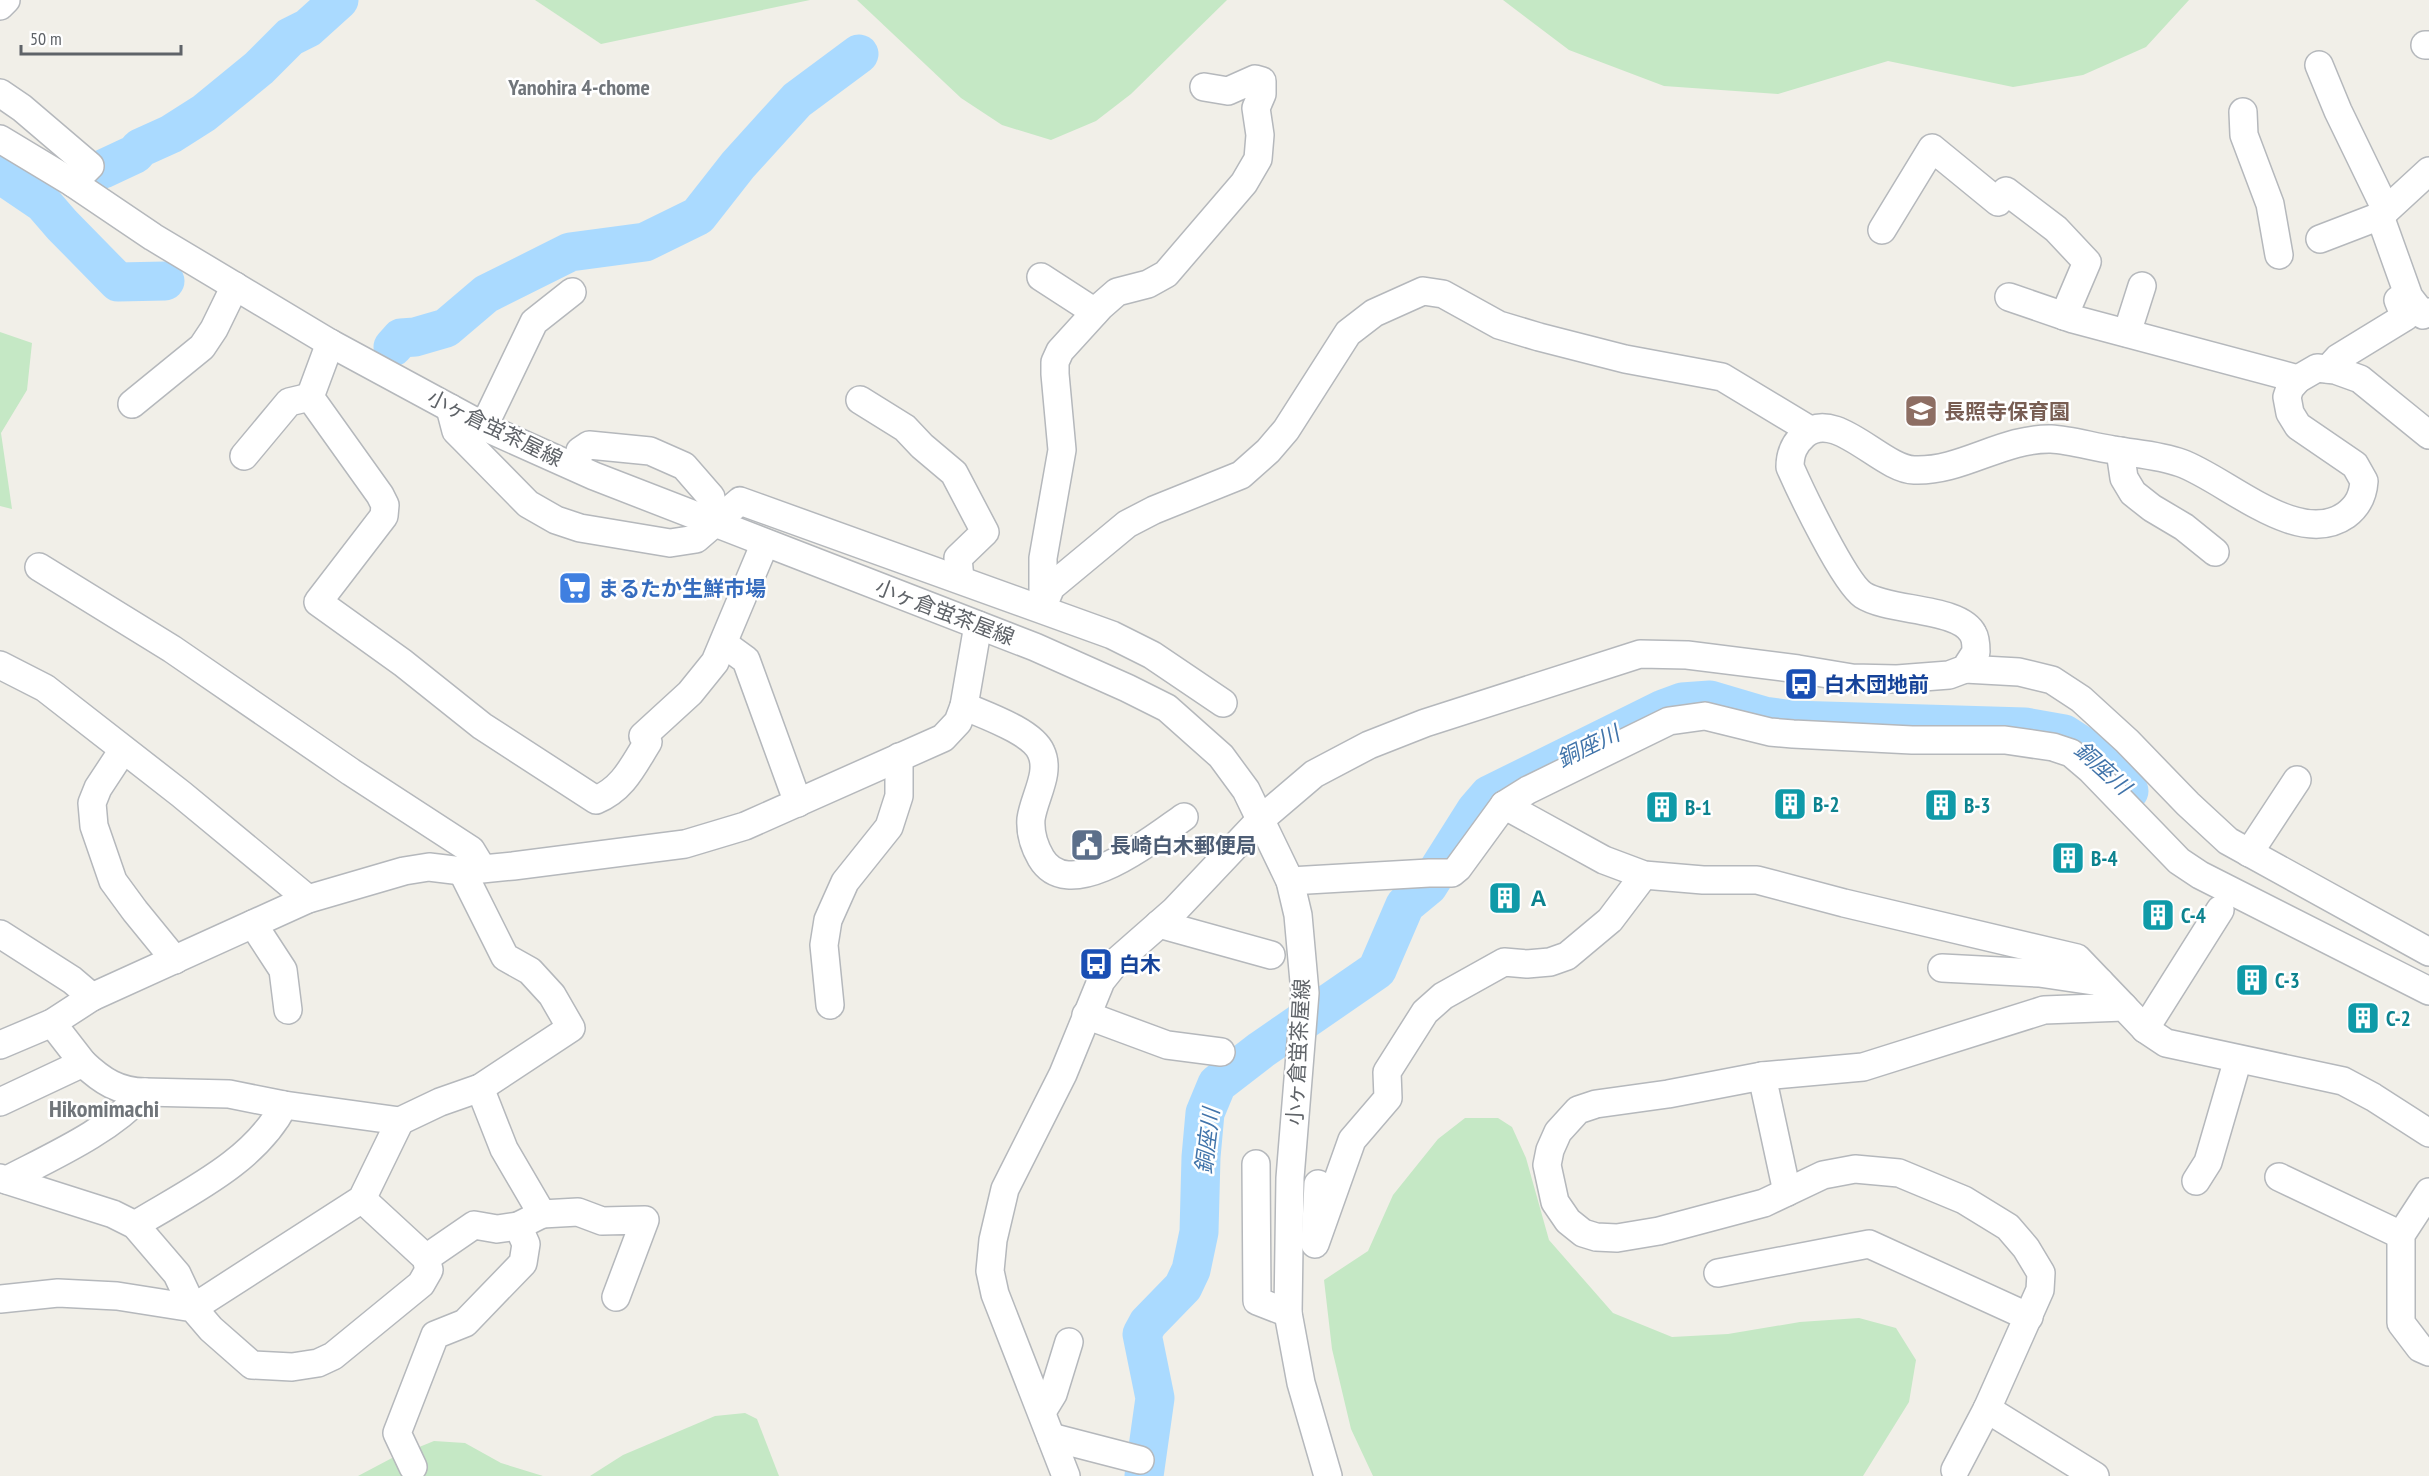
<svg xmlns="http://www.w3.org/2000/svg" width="2429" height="1476" font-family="'PT Sans Narrow','Noto Sans JP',sans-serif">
<rect width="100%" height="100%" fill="#f1efe8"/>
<!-- green -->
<g fill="#c5e8c5">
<polygon points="535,0 810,0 601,44"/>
<polygon points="857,0 1227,0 1131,94 1096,121 1051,140 1002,125 961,98"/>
<polygon points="1503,0 2189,0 2146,47 2083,75 2013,87 1888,61 1778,94 1664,86 1569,50"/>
<polygon points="0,332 32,343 27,390 1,433 12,509 0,506"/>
<polygon points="1465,1118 1498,1118 1512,1127 1526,1158 1549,1240 1613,1313 1672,1337 1728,1334 1800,1322 1859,1318 1896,1328 1916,1360 1909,1402 1863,1476 1373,1476 1351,1429 1332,1349 1324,1280 1368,1251 1393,1195 1438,1139"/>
<polygon points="745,1413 757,1419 779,1476 590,1476 623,1455 715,1416"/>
<polygon points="434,1441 465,1443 501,1463 543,1476 358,1476 392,1458"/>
</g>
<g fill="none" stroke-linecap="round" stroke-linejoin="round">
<!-- river -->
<g stroke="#aadaff" stroke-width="39">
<polyline points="103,169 135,154 140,148 171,134 204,113 259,68 290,37 308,28 339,0"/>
<polyline points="0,174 43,203 62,225 118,282 165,281"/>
<polyline points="393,347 401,338 415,337 446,328 486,294 570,252 645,242 698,216 738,165 797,100 859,54"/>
<polyline points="1144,1476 1155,1398 1142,1334 1148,1323 1183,1287 1191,1270 1199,1232 1201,1157 1205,1113 1217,1084 1261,1050 1377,970 1405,905 1428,886 1476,810 1489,795 1663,709 1682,702 1710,700 1764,716 1792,720 2025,727 2064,734 2089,750 2129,791"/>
</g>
<defs>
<g id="minor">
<polyline points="0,6 6,0"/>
<polyline points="2425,45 2429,45"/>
<polyline points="2319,65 2338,111 2386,210"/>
<polyline points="0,93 22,108 90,166 73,183"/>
<polyline points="2243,112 2244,135 2270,204 2279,255"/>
<polyline points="0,139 73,183 153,237 330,343 489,429 594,476 1035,647 1127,688 1167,708 1221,756 1246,790 1290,881 1298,915 1305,993 1290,1178 1288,1313 1301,1383 1328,1476"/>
<polyline points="2380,216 2409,297 2423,315 2429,312"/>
<polyline points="1882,230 1932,148 1998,202 2006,191 2056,229 2087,262 2064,316"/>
<polyline points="2320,239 2380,216 2429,171"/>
<polyline points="1041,277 1095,312"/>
<polyline points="2009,297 2073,319 2298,379"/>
<polyline points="2127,333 2142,286"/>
<path d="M330 343 310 397 380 495 385 505 384 516 318 602 403 663 482 726 596 800C623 789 633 766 648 742L643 736 690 693 715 662 765 543"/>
<polyline points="2328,369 2338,358 2405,317 2398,300"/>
<polyline points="860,400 905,428 922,446 954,473 985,532 958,558 960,579"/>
<polyline points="132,404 202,347 214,329 235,286"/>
<polyline points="450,408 456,431 463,438 528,504 556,520 580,528 670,543 696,539 740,501 1112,635 1152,655 1223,703"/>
<polyline points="484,426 534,322 572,292"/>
<polyline points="580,451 589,445 650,451 684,466 711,497 713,522"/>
<polyline points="2120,451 2124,478 2133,493 2152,508 2184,527 2215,552"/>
<polyline points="244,456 289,402 310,397"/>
<polyline points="39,567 172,649 351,772 471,850 482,868"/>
<polyline points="1043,604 1043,558 1062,450 1055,374 1055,362 1060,351 1101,306 1117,292 1148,284 1166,274 1244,183 1258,159 1260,135 1256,108 1262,94 1262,81 1255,79 1228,91 1204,87"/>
<polyline points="1042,608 1051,587 1127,524 1154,510 1241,475 1268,451 1286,430 1348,333 1374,313 1423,291 1443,294 1499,325 1539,337 1625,359 1722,377 1810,430"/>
<polyline points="724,644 746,660 798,803"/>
<polyline points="0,665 45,688 181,794 308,899"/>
<polyline points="1965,669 2019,672 2052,680 2081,699 2127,741 2188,804 2228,841 2429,952"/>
<path d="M964 706C984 715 1032 731 1041 752 1051 773 1034 797 1031 819 1030 833 1034 846 1041 858 1070 907 1155 837 1184 817"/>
<polyline points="123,750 98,788 92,803 94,826 113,881 135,911 175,960"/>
<polyline points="1504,805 1528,790 1669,721 1705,716 1770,732 1793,734 1912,740 2005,740 2053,747 2071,753 2091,770 2179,861 2200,875 2429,991"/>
<polyline points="2249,853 2297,780"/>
<polyline points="1290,881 1429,873 1452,873 1458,868 1504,805 1604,860 1644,875 1703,880 1757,880 1844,903 2077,958 2124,1007"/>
<polyline points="253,924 283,970 288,1010"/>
<polyline points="1159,924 1271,955"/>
<polyline points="0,934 72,980 92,997"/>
<polyline points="1942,968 2039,973 2100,982"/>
<polyline points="830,1005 824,945 828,920 845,882 889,827 899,796 899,757"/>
<polyline points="1086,1015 1167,1045 1221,1052"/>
<polyline points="52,1023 83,1063"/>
<polyline points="2145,1029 2220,910"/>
<polyline points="0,1045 52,1023 92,997 308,899 404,871 429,867 462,871 513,866 685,844 745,826 943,738 958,722 964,706 978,625"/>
<polyline points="1762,1076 1787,1192"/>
<path d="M0 1102 83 1063C102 1081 119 1092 145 1092"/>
<polyline points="1256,1164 1257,1301 1288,1313"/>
<polyline points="2279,1177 2401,1235"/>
<polyline points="0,1178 113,1214 135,1225 177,1274 193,1308 362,1199 400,1121"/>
<path d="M7 1180C55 1155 108 1132 145 1092L229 1094 284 1105 400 1121 440 1102 480 1088 571 1028 552 995 530 971 505 957 462 871"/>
<polyline points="2196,1181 2208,1162 2238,1059"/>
<polyline points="1318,1184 1315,1244 1352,1140 1388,1098 1387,1072 1425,1012 1443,996 1504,962 1527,964 1550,962 1567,956 1610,920 1644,875"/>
<polyline points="2429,1192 2401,1235 2401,1323 2420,1348 2429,1352"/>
<polyline points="542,1214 578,1212 602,1221 645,1220 616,1297"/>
<path d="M135 1225C187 1193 255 1162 284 1105"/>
<polyline points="426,1258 474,1225 497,1229 518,1226"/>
<polyline points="1718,1273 1869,1244 2029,1317"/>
<polyline points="0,1299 58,1293 117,1296 193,1308 211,1329 252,1365 292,1367 318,1363 333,1356 421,1284 429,1270 426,1258 362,1199"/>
<polyline points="1042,1412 1053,1394 1069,1342"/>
<polyline points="1051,1437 1140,1460"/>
<polyline points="413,1467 397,1433 435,1335 465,1323 523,1263 526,1244 518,1226 542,1214 504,1149 480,1088"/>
<polyline points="1955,1470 1987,1409"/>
<path d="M1066 1476 995 1294 990 1271 993 1240 1005 1189 1063 1074 1101 981 1117 961 1174 911 1260 820 1314 774 1369 745 1425 723 1640 654 1687 655 1798 669 1852 678 1897 679 1949 675 1965 669 1976 652C1976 647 1976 639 1973 634 1960 607 1889 612 1863 595 1844 582 1801 492 1790 467 1790 453 1794 444 1804 435 1835 407 1881 469 1914 470 1962 472 2002 438 2051 439 2071 440 2093 447 2114 450 2136 454 2159 455 2181 463 2226 479 2298 549 2346 515 2358 506 2363 496 2364 481L2355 465 2298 426 2290 413 2287 397 2290 388 2298 379 2317 368 2335 370 2360 379 2429 435"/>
<polyline points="2095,1476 1987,1409 2040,1290 2041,1273 2026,1248 2008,1227 1964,1200 1899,1173 1855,1169 1823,1175 1764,1203 1659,1231 1617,1238 1596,1237 1583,1233 1568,1221 1555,1202 1547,1165 1550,1150 1558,1132 1578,1110 1596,1104 1668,1094 1762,1076 1863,1067 2044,1010 2124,1007 2145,1029 2166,1043 2343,1081 2373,1097 2429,1133"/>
</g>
</defs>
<!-- minor casing -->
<use href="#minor" stroke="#b5b8bc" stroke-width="30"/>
<!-- minor -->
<use href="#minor" stroke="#fff" stroke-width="27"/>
</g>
<!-- icons -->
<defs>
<symbol id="school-square" viewBox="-11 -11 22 22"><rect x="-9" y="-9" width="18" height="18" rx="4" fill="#8d6e63" stroke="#fff"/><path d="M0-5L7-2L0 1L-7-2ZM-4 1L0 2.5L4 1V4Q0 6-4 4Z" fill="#fff"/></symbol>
<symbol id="supermarket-square" viewBox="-11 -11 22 22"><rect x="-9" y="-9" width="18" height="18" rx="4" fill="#3f7fe0" stroke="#fff"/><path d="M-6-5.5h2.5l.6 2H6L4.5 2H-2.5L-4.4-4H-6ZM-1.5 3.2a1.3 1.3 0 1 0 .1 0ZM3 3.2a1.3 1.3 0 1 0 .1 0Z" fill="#fff"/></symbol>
<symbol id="bus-square" viewBox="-11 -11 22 22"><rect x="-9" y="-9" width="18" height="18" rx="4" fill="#1a4fb4" stroke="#fff"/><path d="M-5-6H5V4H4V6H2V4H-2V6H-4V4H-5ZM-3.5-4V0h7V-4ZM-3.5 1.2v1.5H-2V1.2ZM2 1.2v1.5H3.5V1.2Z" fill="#fff"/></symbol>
<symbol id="building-square" viewBox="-11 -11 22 22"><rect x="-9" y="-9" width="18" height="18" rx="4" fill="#0f9aa8" stroke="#fff"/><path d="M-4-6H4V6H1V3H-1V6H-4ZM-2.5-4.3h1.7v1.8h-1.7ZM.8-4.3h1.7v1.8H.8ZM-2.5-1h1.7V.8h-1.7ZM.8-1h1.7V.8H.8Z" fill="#fff"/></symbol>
<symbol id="civic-square" viewBox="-11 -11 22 22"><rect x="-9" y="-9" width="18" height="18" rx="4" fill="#5c6f8a" stroke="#fff"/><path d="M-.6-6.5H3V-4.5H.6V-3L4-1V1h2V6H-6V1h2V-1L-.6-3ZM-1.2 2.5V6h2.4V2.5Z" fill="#fff"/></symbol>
</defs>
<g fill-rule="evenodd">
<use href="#school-square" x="1902" y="392" width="38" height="38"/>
<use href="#supermarket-square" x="556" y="569" width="38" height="38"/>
<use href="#bus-square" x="1782" y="665" width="38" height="38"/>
<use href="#building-square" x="1771" y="785" width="38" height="38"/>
<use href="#building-square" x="1922" y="786" width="38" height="38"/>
<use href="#building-square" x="1643" y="788" width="38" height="38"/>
<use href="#civic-square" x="1068" y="826" width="38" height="38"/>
<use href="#building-square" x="2049" y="839" width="38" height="38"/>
<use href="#building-square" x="1486" y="879" width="38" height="38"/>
<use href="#building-square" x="2139" y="896" width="38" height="38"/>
<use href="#bus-square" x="1077" y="945" width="38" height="38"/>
<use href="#building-square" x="2233" y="961" width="38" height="38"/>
<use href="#building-square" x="2344" y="999" width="38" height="38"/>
</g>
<g text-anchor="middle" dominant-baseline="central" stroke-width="5" stroke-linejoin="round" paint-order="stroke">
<!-- education labels -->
<g font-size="21" font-weight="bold" fill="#785e54" stroke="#fff" text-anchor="start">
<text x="1944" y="411">長照寺保育園</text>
</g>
<!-- street labels -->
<g font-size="21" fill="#5f6368" stroke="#fff">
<text transform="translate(495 428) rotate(26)">小ヶ倉蛍茶屋線</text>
<text transform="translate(945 612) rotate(21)">小ヶ倉蛍茶屋線</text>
<text transform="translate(1298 1052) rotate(-87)">小ヶ倉蛍茶屋線</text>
</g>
<!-- shop labels -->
<g font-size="21" font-weight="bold" fill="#366cbe" stroke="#fff" text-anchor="start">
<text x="598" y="588">まるたか生鮮市場</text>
</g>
<!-- transit labels -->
<g font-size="21" font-weight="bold" fill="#164399" stroke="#fff" text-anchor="start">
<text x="1824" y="684">白木団地前</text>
<text x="1119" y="964">白木</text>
</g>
<!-- culture labels -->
<g font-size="21" font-weight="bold" fill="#0d838f" stroke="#fff" text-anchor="start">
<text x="1813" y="804">B-2</text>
<text x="1964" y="805">B-3</text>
<text x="1685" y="807">B-1</text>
<text x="2091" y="858">B-4</text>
<text x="1528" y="898">Ａ</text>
<text x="2181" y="915">C-4</text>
<text x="2275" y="980">C-3</text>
<text x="2386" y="1018">C-2</text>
</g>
<!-- service labels -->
<g font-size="21" font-weight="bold" fill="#4e5e75" stroke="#fff" text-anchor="start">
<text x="1110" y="845">長崎白木郵便局</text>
</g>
<!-- neighbourhood labels -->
<g font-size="22" font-weight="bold" fill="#70757a" stroke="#fff">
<text x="579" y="87">Yanohira 4-chome</text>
</g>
<!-- water labels -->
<g font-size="22" font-style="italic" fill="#4174aa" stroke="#fff">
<text transform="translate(1588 746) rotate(-26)">銅座川</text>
<text transform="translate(2103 768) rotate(42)">銅座川</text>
<text transform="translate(1207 1141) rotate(-83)">銅座川</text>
</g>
<!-- quarter labels -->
<g font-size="24" font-weight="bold" fill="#70757a" stroke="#fff">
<text x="104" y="1108">Hikomimachi</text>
</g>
</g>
<!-- scale -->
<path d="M21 45v9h160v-9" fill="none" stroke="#5f6368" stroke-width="3"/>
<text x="30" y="45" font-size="18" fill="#5f6368" stroke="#ffffff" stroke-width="4.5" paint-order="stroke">50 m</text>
</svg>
